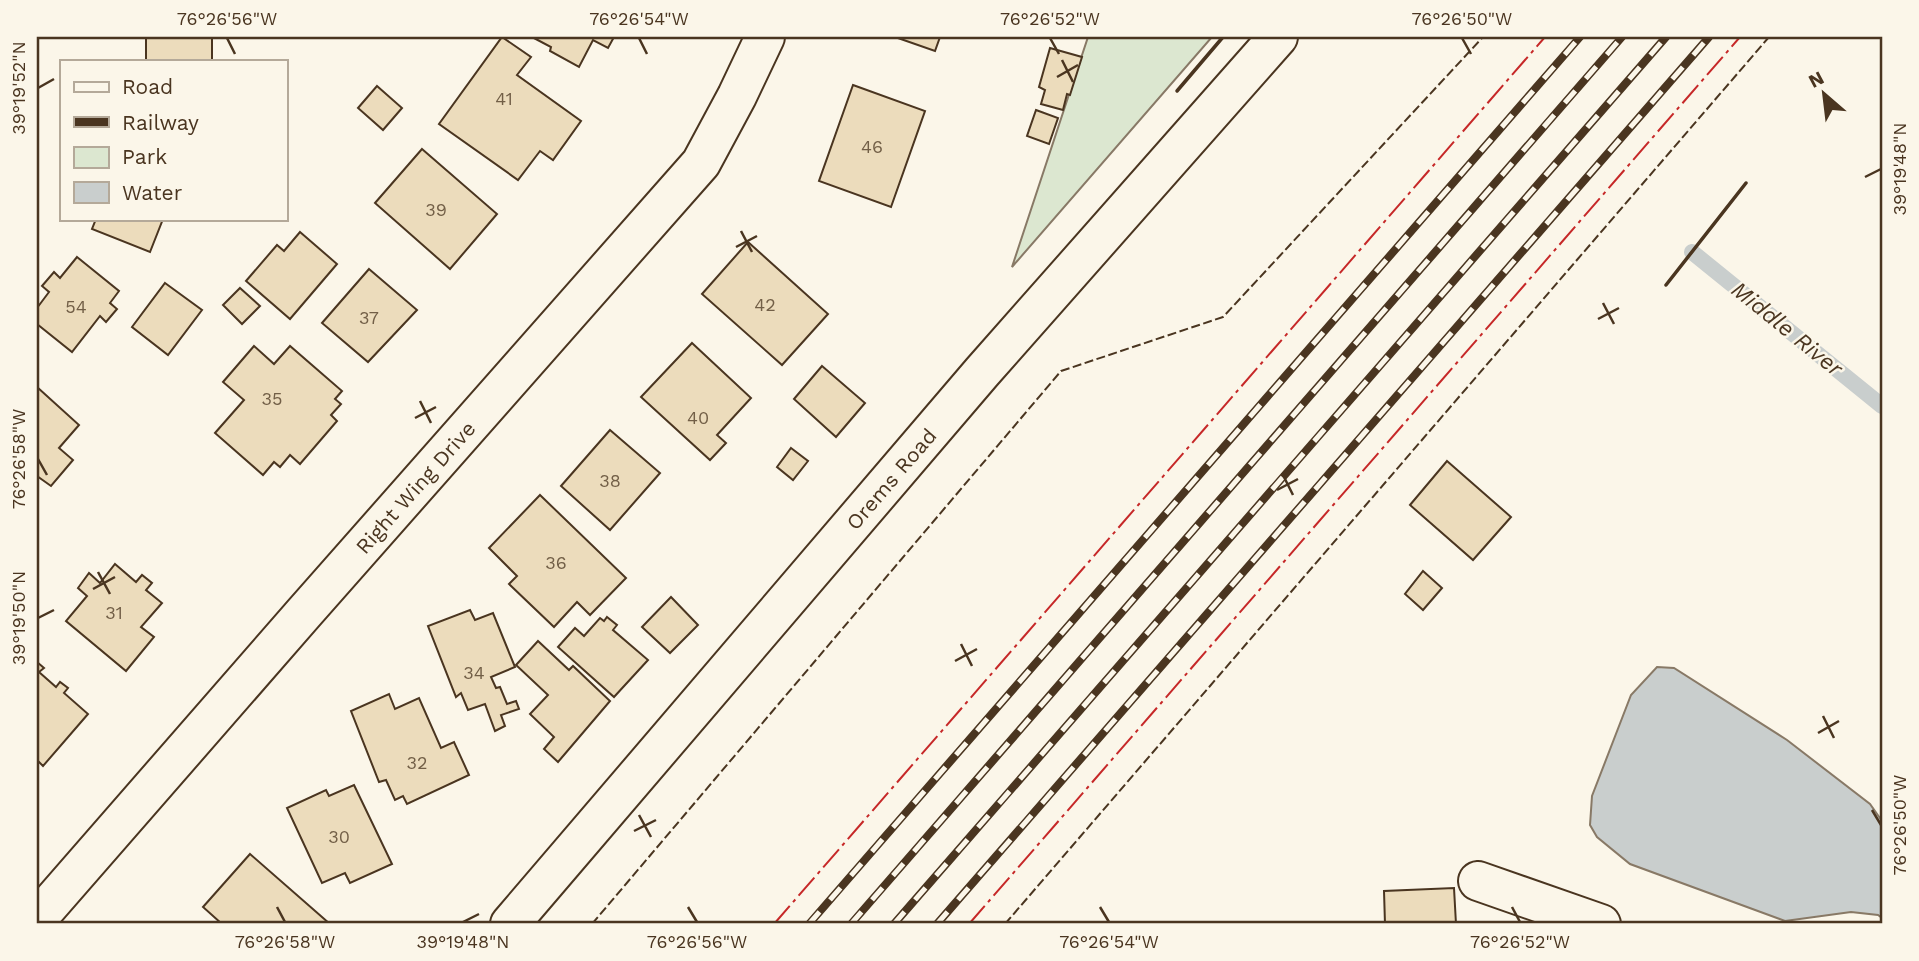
<svg xmlns="http://www.w3.org/2000/svg" width="1919" height="961" font-family="'Work Sans',sans-serif">
<rect width="100%" height="100%" fill="#fbf6e9"/>
<!-- green -->
<polygon fill="#dce7d0" stroke="#887966" stroke-width="2" points="1088,37 1212,37 1012,267"/>
<!-- water -->
<polygon fill="#c9cecd" stroke="#887966" stroke-width="2" points="1657,667 1674,668 1787,740 1870,804 1882,821 1882,918 1878,915 1851,912 1785,921 1630,864 1597,837 1590,825 1592,796 1631,695"/>
<g fill="none" stroke-linecap="round" stroke-linejoin="round">
<!-- stream -->
<polyline stroke="#c9cecd" stroke-width="16" points="1692,252 1882,406"/>
</g>
<!-- building -->
<g fill="#ecdcbc" stroke="#4a3520" stroke-width="2">
<polygon points="146,37 212,38 212,61 146,61"/>
<polygon points="502,37 531,57 517,75 581,121 553,160 540,151 518,180 439,124"/>
<polygon points="532,37 614,37 608,48 593,40 579,67 550,51 551,47"/>
<polygon points="895,37 940,37 935,51"/>
<polygon points="1050,48 1082,57 1070,95 1067,94 1063,110 1041,104 1045,90 1039,87"/>
<polygon points="853,85 925,111 891,207 819,181"/>
<polygon points="377,86 402,108 383,130 358,108"/>
<polygon points="1036,110 1058,118 1049,144 1027,136"/>
<polygon points="422,149 497,214 450,269 375,203"/>
<polygon points="96,219 163,219 150,252 92,229"/>
<polygon points="300,232 337,264 290,319 246,281 277,245 284,251"/>
<polygon points="748,242 828,314 782,365 702,294"/>
<polygon points="77,257 119,291 110,303 117,309 106,322 100,316 72,352 37,324 37,308 49,292 42,286 54,272 60,278"/>
<polygon points="369,269 417,310 368,362 322,323"/>
<polygon points="165,283 202,310 168,355 132,327"/>
<polygon points="240,288 260,306 242,324 223,305"/>
<polygon points="692,343 751,398 717,435 726,443 710,460 641,397"/>
<polygon points="254,346 274,364 290,346 342,391 335,399 341,404 331,415 337,421 300,464 290,455 280,467 274,462 263,475 215,433 244,400 223,382"/>
<polygon points="822,366 865,403 836,437 794,399"/>
<polygon points="37,387 79,425 59,448 73,460 51,486 37,476"/>
<polygon points="610,430 660,473 610,530 561,486"/>
<polygon points="791,448 808,461 793,480 777,467"/>
<polygon points="1447,461 1511,517 1473,560 1410,505"/>
<polygon points="540,495 626,578 590,615 577,602 554,627 509,584 517,576 489,548"/>
<polygon points="115,564 136,582 142,575 152,583 146,590 162,603 141,627 154,637 126,671 66,621 87,596 78,588 89,573 100,583"/>
<polygon points="1423,571 1442,588 1423,610 1405,594"/>
<polygon points="671,597 698,625 670,653 642,627"/>
<polygon points="470,610 475,620 493,613 515,667 491,677 496,688 500,687 507,704 516,701 519,709 501,715 505,726 495,731 485,704 468,710 461,693 456,697 428,626"/>
<polygon points="607,617 617,625 613,630 648,660 614,697 558,647 575,628 584,636 600,618 604,621"/>
<polygon points="538,641 569,670 573,666 610,701 558,762 544,749 554,737 530,714 548,695 516,665"/>
<polygon points="37,662 44,668 39,672 56,687 60,682 68,688 64,693 88,714 43,766 37,760"/>
<polygon points="389,694 395,709 419,698 441,748 454,742 469,775 407,804 403,796 395,800 386,780 379,782 351,711"/>
<polygon points="354,785 392,864 350,883 345,873 322,883 287,808 326,790 329,796"/>
<polygon points="250,854 330,924 222,924 203,907"/>
<polygon points="1454,888 1456,924 1385,924 1384,891"/>
</g>
<g fill="none" stroke-linecap="round" stroke-linejoin="round">
<defs>
<g id="minor">
<polyline points="1478,881 1601,924"/>
<path id="s1" d="M37 919 303 614 701 163 737 96 765 37"/>
<path id="s2" d="M510 924 982 372 1278 37"/>
</g>
</defs>
<!-- minor casing -->
<use href="#minor" stroke="#4a3520" stroke-width="42"/>
<!-- minor -->
<use href="#minor" stroke="#fbf6e9" stroke-width="38"/>
<defs>
<g id="rail">
<polyline points="809,924 1580,37"/>
<polyline points="851,924 1622,37"/>
<polyline points="894,924 1666,37"/>
<polyline points="937,924 1709,37"/>
</g>
</defs>
<!-- rail casing -->
<use href="#rail" stroke="#4a3520" stroke-width="8"/>
<!-- rail -->
<use href="#rail" stroke="#fbf6e9" stroke-width="5" stroke-dasharray="16" stroke-linecap="butt"/>
<!-- fence -->
<g stroke="#4a3520" stroke-width="2" stroke-dasharray="9 3.5" stroke-linecap="butt">
<polyline points="592,924 1061,371 1223,317 1483,37"/>
<polyline points="1005,924 1769,37"/>
</g>
<!-- wall -->
<g stroke="#4a3520" stroke-width="3.5">
<polyline points="1177,91 1223,37"/>
<polyline points="1666,285 1746,183"/>
</g>
<!-- power -->
<g stroke="#c62828" stroke-width="2" stroke-dasharray="24 5 3.5 5" stroke-linecap="butt">
<polyline points="774,924 1545,37"/>
<polyline points="969,924 1740,37"/>
</g>
</g>
<!-- ticks -->
<path fill="none" stroke="#4a3520" stroke-width="2.5" d="M227 38 235 54M639 38 647 54M1050 38 1059 54M1462 38 1471 54M1062 60 1073 82M1057 77 1078 65M38 88 54 79M1865 177 1881 169M741 231 752 252M736 247 757 236M1603 303 1614 324M1598 319 1619 308M420 401 431 423M415 418 436 407M38 459 47 475M1282 473 1293 495M1277 490 1298 479M98 572 110 594M93 589 115 577M38 618 54 610M961 644 972 666M955 661 977 649M1823 716 1834 738M1818 733 1839 721M1872 810 1881 825M639 815 651 837M634 831 656 820M277 907 285 922M688 907 697 922M1100 907 1109 922M1512 907 1520 922M463 922 479 914"/>
<g text-anchor="middle" dominant-baseline="central" stroke-width="5" stroke-linejoin="round" paint-order="stroke">
<!-- number labels -->
<g font-size="18" fill="#725f47">
<text x="504" y="98">41</text>
<text x="872" y="146">46</text>
<text x="436" y="209">39</text>
<text x="765" y="304">42</text>
<text x="76" y="306">54</text>
<text x="369" y="317">37</text>
<text x="272" y="398">35</text>
<text x="698" y="417">40</text>
<text x="610" y="480">38</text>
<text x="556" y="562">36</text>
<text x="114" y="612">31</text>
<text x="474" y="672">34</text>
<text x="417" y="762">32</text>
<text x="339" y="836">30</text>
</g>
<!-- street labels -->
<g font-size="21" fill="#4a3520" stroke="#fbf6e9">
<text stroke="none"><textPath href="#s2" startOffset="586">Orems Road</textPath></text>
<text stroke="none"><textPath href="#s1" startOffset="574">Right Wing Drive</textPath></text>
</g>
<!-- water labels -->
<g font-size="23" font-style="italic" fill="#4a3520" stroke="#fbf6e9">
<text transform="translate(1787 329) rotate(39)">Middle River</text>
</g>
</g>
<!-- border -->
<rect width="1919" height="961" fill="none" stroke="#fbf6e9" stroke-width="77"/>
<!-- legend -->
<rect x="60" y="60" width="228" height="161" fill="#fbf6e9" stroke="#b4a999" stroke-width="2"/>
<rect x="74" y="82" width="35" height="10" fill="#fbf6e9" stroke="#b4a999" stroke-width="2"/>
<text x="122" y="94" font-size="21" fill="#4a3520">Road</text>
<rect x="74" y="117" width="35" height="10" fill="#4a3520" stroke="#b4a999" stroke-width="2"/>
<text x="122" y="130" font-size="21" fill="#4a3520">Railway</text>
<rect x="74" y="147" width="35" height="21" fill="#dce7d0" stroke="#b4a999" stroke-width="2"/>
<text x="122" y="164" font-size="21" fill="#4a3520">Park</text>
<rect x="74" y="182" width="35" height="21" fill="#c9cecd" stroke="#b4a999" stroke-width="2"/>
<text x="122" y="200" font-size="21" fill="#4a3520">Water</text>
<!-- north arrow -->
<g transform="translate(1824 94) rotate(332)" stroke="#fbf6e9" stroke-width="5" paint-order="stroke">
<path d="M0-5L12 26L0 18L-12 26Z" fill="#4a3520"/>
<text y="-10" font-size="19" font-weight="bold" text-anchor="middle" fill="#4a3520">N</text>
</g>
<rect x="38" y="38" width="1843" height="884" fill="none" stroke="#4a3520" stroke-width="2.5"/>
<g font-size="18" text-anchor="middle" fill="#4a3520">
<text x="227" y="25">76°26'56"W</text>
<text x="639" y="25">76°26'54"W</text>
<text x="1050" y="25">76°26'52"W</text>
<text x="1462" y="25">76°26'50"W</text>
<text transform="translate(19 88) rotate(-90)" y="6">39°19'52"N</text>
<text transform="translate(1900 169) rotate(-90)" y="6">39°19'48"N</text>
<text transform="translate(19 459) rotate(-90)" y="6">76°26'58"W</text>
<text transform="translate(19 618) rotate(-90)" y="6">39°19'50"N</text>
<text transform="translate(1900 825) rotate(-90)" y="6">76°26'50"W</text>
<text x="285" y="948">76°26'58"W</text>
<text x="463" y="948">39°19'48"N</text>
<text x="697" y="948">76°26'56"W</text>
<text x="1109" y="948">76°26'54"W</text>
<text x="1520" y="948">76°26'52"W</text>
</g>
</svg>
